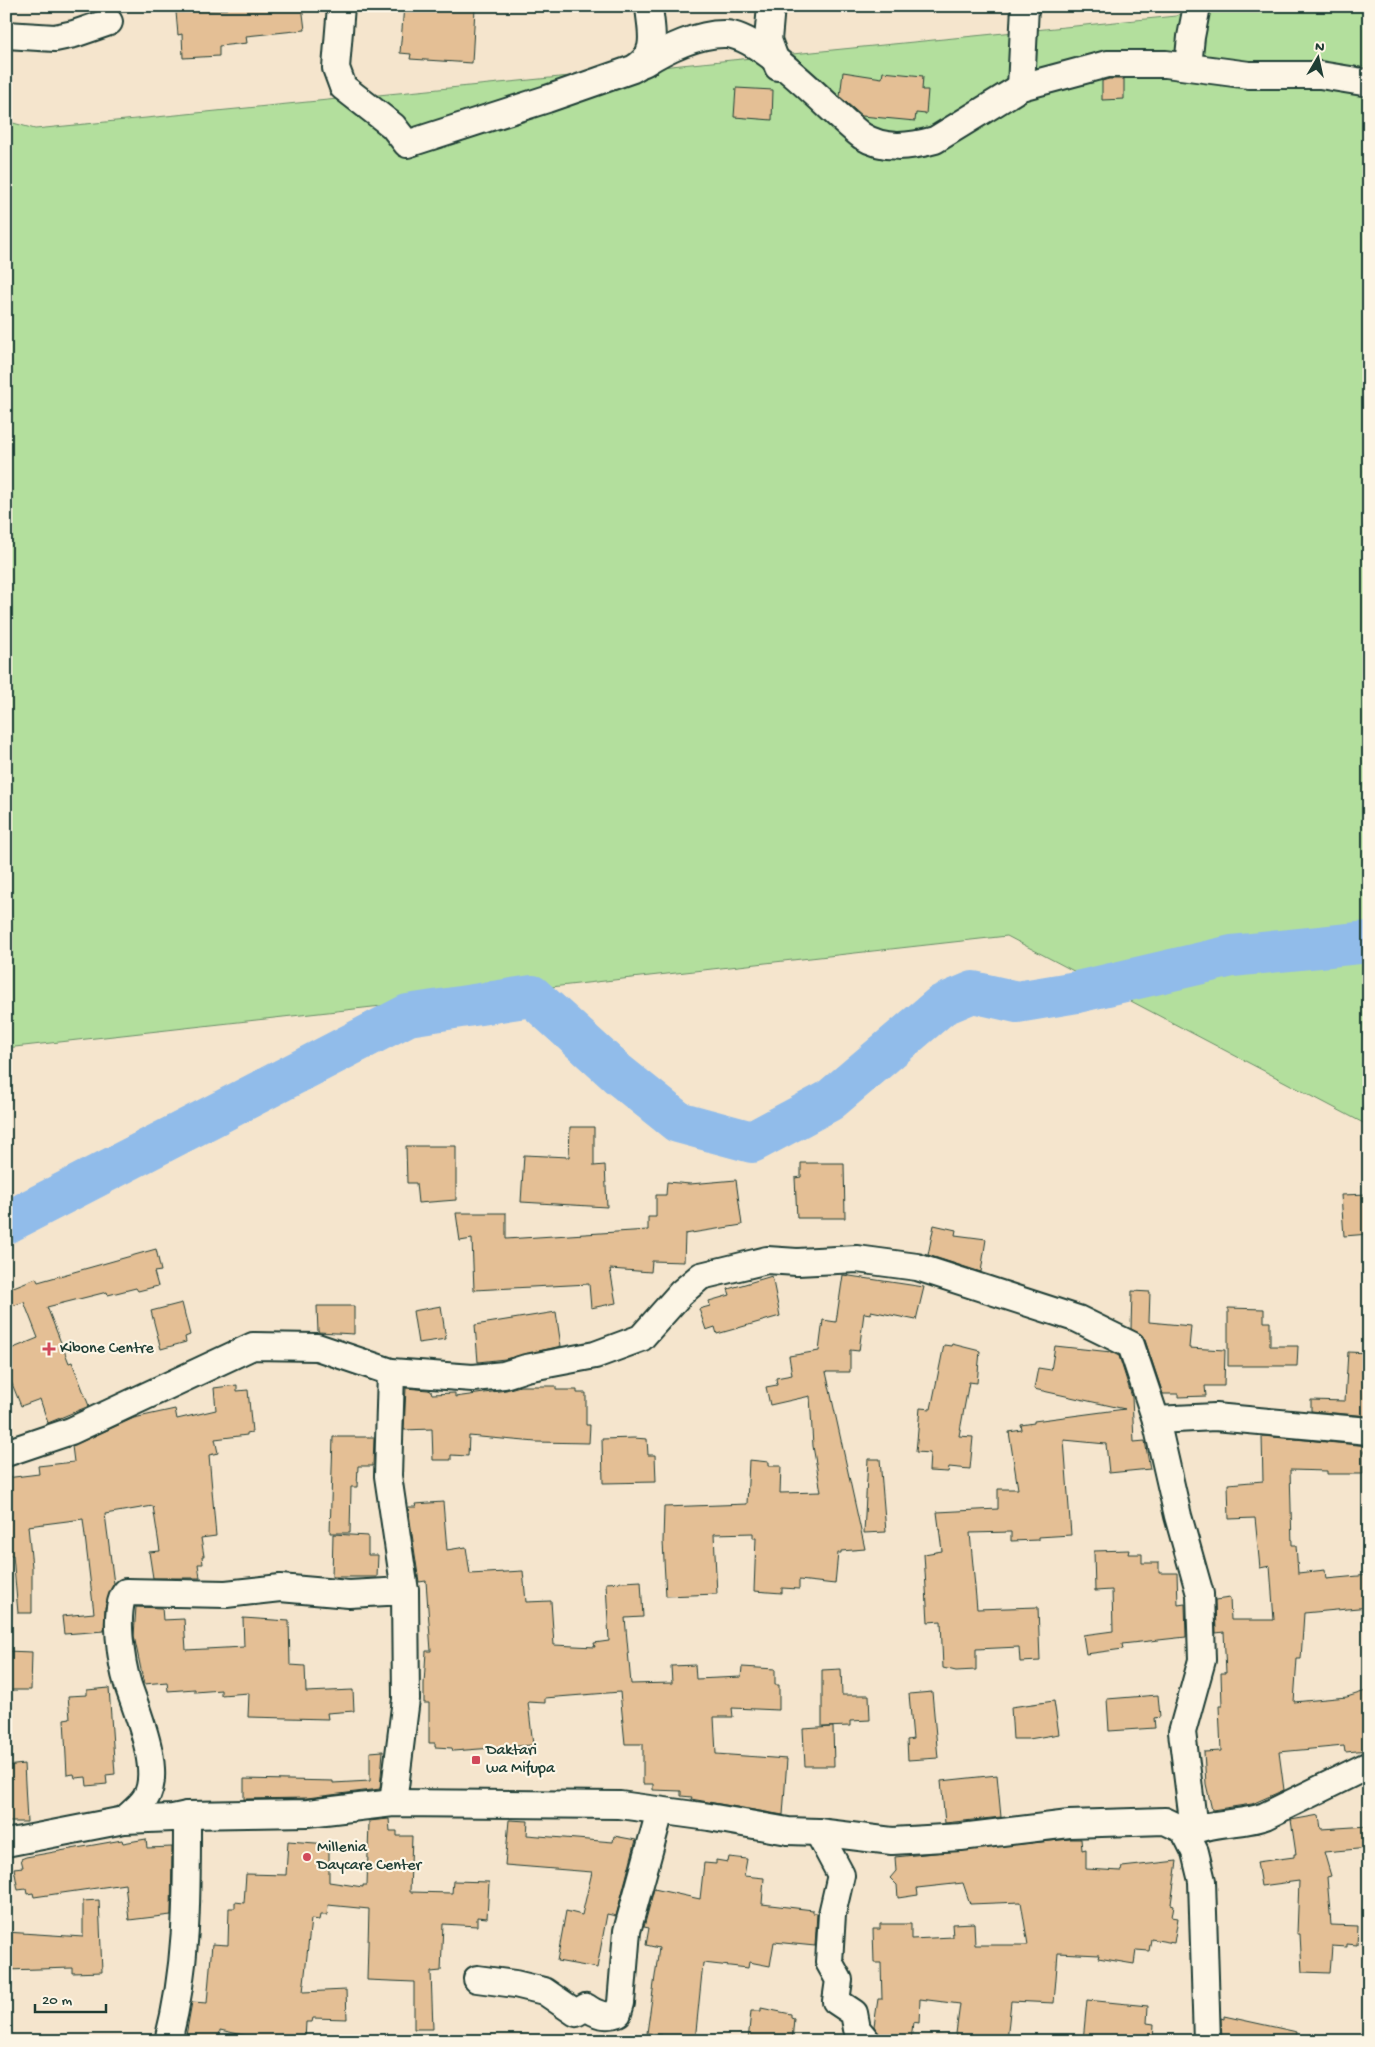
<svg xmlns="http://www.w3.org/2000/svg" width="1375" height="2047" font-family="'Gochi Hand',sans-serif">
<rect width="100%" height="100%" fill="#f5e5cd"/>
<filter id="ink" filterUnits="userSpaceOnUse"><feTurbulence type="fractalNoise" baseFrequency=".02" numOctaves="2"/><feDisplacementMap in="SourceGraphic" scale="10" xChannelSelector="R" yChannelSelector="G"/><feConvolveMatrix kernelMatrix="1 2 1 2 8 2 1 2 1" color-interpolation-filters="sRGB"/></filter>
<g filter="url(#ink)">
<!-- green -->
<polygon fill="#b3df9d" stroke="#698e68" points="1196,6 1369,6 1369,1126 1007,936 6,1048 6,121 35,129 1176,16"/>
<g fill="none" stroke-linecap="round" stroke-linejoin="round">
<!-- river -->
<polyline stroke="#91bcea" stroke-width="42" points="6,1223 408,1015 532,996 618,1074 678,1122 752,1142 829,1101 942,1005 973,992 1017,1002 1077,992 1232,956 1369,942"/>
</g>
<!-- building -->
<g fill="#e4bf95" stroke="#1f3d34">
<polygon points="227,6 302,6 305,30 246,36 247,43 219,46 219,56 183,58 182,34 178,35 176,12 228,9"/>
<polygon points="404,6 475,8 472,63 410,59 411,54 400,53"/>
<polygon points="843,72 882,78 883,72 923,76 922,90 928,90 926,114 916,113 915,121 862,116 840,97"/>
<polygon points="1109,79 1124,79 1124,99 1102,100 1102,81"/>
<polygon points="736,88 773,90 772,120 734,117"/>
<polygon points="570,1127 594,1127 594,1166 605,1165 607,1207 521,1202 524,1155 569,1157"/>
<polygon points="406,1146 456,1146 456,1200 418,1203 416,1183 407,1183"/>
<polygon points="801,1163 844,1163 845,1218 797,1218 795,1178 801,1177"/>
<polygon points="736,1180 742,1225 685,1234 684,1262 652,1261 651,1272 610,1269 616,1303 591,1308 589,1284 474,1290 472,1239 460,1241 456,1213 506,1213 506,1239 648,1230 648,1217 656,1217 656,1195 666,1195 667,1182 690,1184"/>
<polygon points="1369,1194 1369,1234 1344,1236 1341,1195"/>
<polygon points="934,1225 956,1230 955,1235 986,1239 981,1272 928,1255"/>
<polygon points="156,1249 161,1271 154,1272 158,1286 138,1291 136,1288 108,1295 107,1292 47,1307 69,1363 72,1362 89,1406 48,1423 40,1399 21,1406 6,1369 6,1351 38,1338 24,1302 6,1308 6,1290 36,1278 38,1282"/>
<polygon points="843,1275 924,1287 916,1320 871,1311 871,1314 864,1313 859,1351 850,1350 850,1372 826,1372 865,1549 841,1551 841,1553 838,1553 835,1584 799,1580 799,1589 782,1588 782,1593 754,1591 756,1538 753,1538 753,1533 714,1534 717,1594 666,1596 663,1542 664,1507 747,1504 749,1460 769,1462 769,1466 781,1466 780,1493 821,1492 813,1446 810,1396 770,1405 766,1387 777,1385 776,1378 792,1375 789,1356 819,1351 823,1320 836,1322"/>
<polygon points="772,1276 780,1316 717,1334 715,1327 706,1330 699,1309 710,1306 709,1301 730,1295 728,1289"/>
<polygon points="1132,1291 1150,1292 1149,1322 1191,1326 1189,1348 1225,1350 1224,1386 1205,1386 1206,1396 1178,1397 1178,1394 1163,1394 1145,1340 1142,1335 1131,1329"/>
<polygon points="182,1303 190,1335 185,1337 186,1342 161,1349 151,1311"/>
<polygon points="317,1306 354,1306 354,1334 318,1332"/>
<polygon points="441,1306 446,1339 418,1343 413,1311"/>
<polygon points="1228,1308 1264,1309 1264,1322 1270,1322 1270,1346 1298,1346 1297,1366 1228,1366"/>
<polygon points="556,1312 561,1346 505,1359 478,1362 475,1325"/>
<polygon points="952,1344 980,1351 977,1383 969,1382 959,1436 973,1437 970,1469 949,1467 948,1472 929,1471 930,1453 916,1452 920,1408 931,1409 944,1345 951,1346"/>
<polygon points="1055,1346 1111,1352 1119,1356 1132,1397 1134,1442 1145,1441 1150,1469 1109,1473 1106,1444 1064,1440 1071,1535 1038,1537 1038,1540 1011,1541 1011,1532 970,1533 977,1609 1038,1607 1040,1661 1020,1662 1019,1647 976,1649 976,1670 956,1671 943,1668 941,1621 928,1622 924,1554 942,1551 937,1512 998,1509 998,1489 1018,1489 1009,1432 1022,1430 1021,1425 1034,1423 1034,1421 1125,1409 1034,1389 1038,1368 1051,1370"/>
<polygon points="1348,1352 1369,1353 1369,1416 1311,1411 1311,1400 1345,1401"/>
<polygon points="237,1385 237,1391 248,1390 252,1432 247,1433 247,1435 215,1439 218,1453 209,1455 216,1536 201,1538 204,1556 202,1556 203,1564 198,1564 200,1578 153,1578 149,1552 160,1551 153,1506 105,1514 114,1584 105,1607 104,1631 64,1634 62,1616 94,1613 83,1519 28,1526 32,1567 32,1613 18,1613 13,1555 6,1556 6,1478 39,1474 38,1466 74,1462 72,1446 134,1418 175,1409 177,1419 216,1410 214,1388"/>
<polygon points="520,1386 556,1386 556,1390 577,1390 577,1393 586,1393 586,1425 590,1425 589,1443 536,1442 469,1436 468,1456 451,1455 451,1460 433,1460 432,1429 404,1430 406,1388 428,1390 431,1391 432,1394 455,1393 455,1397 506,1390"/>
<polygon points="1262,1436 1369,1446 1369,1451 1363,1451 1363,1474 1327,1474 1327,1471 1290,1470 1292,1545 1296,1545 1298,1573 1325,1570 1326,1579 1369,1575 1369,1607 1304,1613 1301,1659 1297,1659 1294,1702 1347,1697 1369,1690 1369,1750 1345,1752 1344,1746 1279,1752 1284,1790 1252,1804 1212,1810 1206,1784 1204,1752 1221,1751 1219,1706 1222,1706 1221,1673 1226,1673 1224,1632 1216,1633 1215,1600 1230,1598 1231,1620 1274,1620 1270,1566 1260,1568 1255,1518 1229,1519 1228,1484 1263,1481"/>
<polygon points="333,1437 374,1437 373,1466 358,1466 357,1487 351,1487 350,1533 330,1533"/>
<polygon points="634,1438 647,1439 648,1455 655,1455 656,1482 603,1483 602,1439"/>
<polygon points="868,1459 880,1459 886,1532 864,1533"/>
<polygon points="443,1502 447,1550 466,1547 470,1574 523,1571 526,1602 551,1601 554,1645 595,1647 594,1643 609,1641 606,1583 641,1581 643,1617 625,1618 631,1684 672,1683 671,1666 695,1665 696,1679 741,1677 742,1667 775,1669 775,1685 779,1685 779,1710 732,1708 733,1717 714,1717 716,1754 787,1759 783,1815 691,1799 692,1797 681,1796 681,1791 653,1790 653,1784 643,1784 643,1744 625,1744 620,1692 545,1698 545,1703 528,1702 533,1745 453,1751 452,1748 435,1747 435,1743 429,1743 429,1703 424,1703 424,1684 426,1651 431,1651 426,1581 419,1582 408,1507 416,1507 415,1504"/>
<polygon points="333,1534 368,1536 368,1555 378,1555 377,1577 332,1577"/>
<polygon points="1129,1550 1128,1554 1142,1554 1142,1563 1159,1563 1159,1573 1177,1573 1178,1605 1185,1604 1186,1637 1122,1644 1123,1649 1086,1654 1083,1635 1113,1631 1112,1590 1095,1591 1094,1551"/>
<polygon points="136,1607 162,1608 163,1620 184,1619 186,1650 244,1647 243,1618 289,1621 290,1665 305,1666 306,1692 353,1690 354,1711 327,1713 328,1719 248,1717 249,1693 221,1695 221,1690 195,1692 195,1689 168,1691 167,1682 144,1684 134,1636"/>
<polygon points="6,1651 32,1652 31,1690 6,1690"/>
<polygon points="841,1669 842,1695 869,1695 870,1720 850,1721 850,1726 822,1727 822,1670"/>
<polygon points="109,1688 115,1774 106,1775 107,1784 87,1786 86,1777 75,1778 74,1774 67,1775 64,1719 70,1718 68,1696 87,1695 87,1690"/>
<polygon points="932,1692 938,1758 908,1760 907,1740 913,1739 909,1694"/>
<polygon points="1158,1695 1160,1717 1154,1718 1155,1728 1109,1731 1107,1699"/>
<polygon points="1054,1701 1059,1734 1029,1739 1013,1739 1011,1707"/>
<polygon points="833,1727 834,1766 805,1766 803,1729"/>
<polygon points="383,1751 380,1789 307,1798 244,1799 244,1779 333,1781 333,1783 370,1781 370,1752"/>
<polygon points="24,1764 27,1822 6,1822 6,1766"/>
<polygon points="997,1775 1001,1817 945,1823 941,1781"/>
<polygon points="1319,1815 1321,1829 1369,1826 1369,1848 1324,1852 1331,1876 1327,1877 1331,1925 1358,1926 1357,1945 1347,1944 1347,1947 1332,1946 1330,1973 1302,1972 1300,1934 1297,1934 1299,1881 1261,1886 1257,1862 1294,1857 1294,1854 1296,1854 1291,1820"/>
<polygon points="389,1819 390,1831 397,1831 397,1836 412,1836 410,1892 452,1893 453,1881 489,1882 487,1918 477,1917 477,1926 443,1924 441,1971 431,1972 433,2029 414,2029 414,1982 367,1980 369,1909 328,1905 327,1915 320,1915 319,1920 311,1919 303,1992 346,1990 347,2019 313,2018 312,2022 306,2022 305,2041 256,2041 257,2038 220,2030 219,2041 185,2041 192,2002 207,2003 212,1944 228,1945 229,1908 235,1908 235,1902 244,1903 246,1874 286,1875 288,1841 329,1844 329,1882 363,1887 363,1885 367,1885 369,1821"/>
<polygon points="509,1820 528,1821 527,1835 613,1842 614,1836 636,1840 616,1916 607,1914 597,1968 557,1961 566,1911 582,1915 592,1872 505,1865"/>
<polygon points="146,1839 147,1848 172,1847 171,1915 129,1920 125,1884 34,1897 33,1893 27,1894 26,1889 18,1890 14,1868 23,1867 21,1859 26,1857 122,1840 123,1843"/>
<polygon points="1070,1839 1081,1839 1082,1850 1086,1849 1086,1869 1121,1871 1122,1867 1177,1861 1171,1904 1174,1905 1172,1917 1178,1918 1174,1943 1151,1939 1149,1951 1136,1950 1134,1964 1098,1958 1099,1955 1058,1953 1054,2003 1011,2001 1007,2041 955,2041 960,2004 920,1999 919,2023 913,2022 911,2041 882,2041 874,2026 878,1999 882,1999 881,1963 874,1963 873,1929 880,1929 880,1924 911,1924 911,1939 953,1937 952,1924 974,1923 975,1945 1028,1945 1021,1902 970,1904 963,1883 917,1888 918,1895 898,1898 897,1885 890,1878 896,1871 895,1857"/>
<polygon points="729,1857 747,1859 744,1876 764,1878 762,1904 813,1910 813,1913 817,1913 815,1946 774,1942 770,1966 749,1962 748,1968 703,1963 695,2041 661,2041 662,2035 647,2033 659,1948 646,1945 649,1928 644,1927 654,1889 700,1899 704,1863 716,1864 716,1860 728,1862"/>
<polygon points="99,1900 102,1972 72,1973 72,1968 6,1970 6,1932 83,1937 83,1901"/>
<polygon points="1087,2000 1148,2006 1147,2023 1154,2024 1153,2041 1083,2041"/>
<polygon points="761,2008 791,2014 791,2017 794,2018 792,2041 748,2041 751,2011 761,2011"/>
<polygon points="1224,2016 1297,2032 1296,2041 1222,2041 1221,2018 1224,2019"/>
</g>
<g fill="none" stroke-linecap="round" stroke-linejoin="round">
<defs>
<g id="minor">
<path d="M341 6 336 68 343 87 393 126 407 144 547 99 633 69C660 54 651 32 649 6"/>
<polyline points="771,6 768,40 778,67"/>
<polyline points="6,35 55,38 74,34 109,22"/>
<path d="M644 63C666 49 699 33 726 34 763 36 832 113 862 136 884 150 910 147 935 140L1021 87 1107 64H1166L1249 75H1320L1369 83"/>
<polyline points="1188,66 1191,37 1197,6"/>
<polyline points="1021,87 1025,6"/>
<polyline points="391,1372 388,1476 405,1591 406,1699 393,1803"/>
<polyline points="1156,1420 1215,1417 1369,1431"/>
<polyline points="6,1453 71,1431 253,1346 317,1347 391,1372 473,1378 504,1375 526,1368 595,1355 641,1338 681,1293 701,1276 767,1260 797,1262 857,1259 917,1267 1078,1319 1131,1345 1156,1420 1178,1516 1200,1594 1202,1660 1182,1732 1194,1829"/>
<path d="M124 1820C130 1814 140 1807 145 1799 163 1772 137 1712 128 1685 122 1666 112 1607 126 1592L226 1594 280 1588 349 1594 405 1591"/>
<polyline points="818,1832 841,1875 832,1914 829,1962 839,1980 836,2001 854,2013 857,2029 867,2041"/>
<path d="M1187 1836C1202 1821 1243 1825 1265 1816L1369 1765"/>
<polyline points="6,1843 124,1820 173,1818 187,1815 308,1813 393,1803 620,1805 709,1817 788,1831 818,1832 892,1841 961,1837 1069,1824 1165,1821 1184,1830 1195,1852 1202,1881 1207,2041"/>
<path d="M477 1979 515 1984 544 1991 576 2013 586 2007C596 2014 605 2018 618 2013L621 2003 627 1931 660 1811"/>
<path d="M168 2041C188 1965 187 1893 187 1815"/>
</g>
</defs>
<!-- minor casing -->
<use href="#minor" stroke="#1f3d34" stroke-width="30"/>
<!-- minor -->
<use href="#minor" stroke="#fcf5e5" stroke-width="26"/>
</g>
</g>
<!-- markers -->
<g fill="#d1495b" stroke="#fcf5e5" stroke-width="2">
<path d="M46.5 1341.5h5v5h5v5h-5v5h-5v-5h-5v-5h5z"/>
<rect x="471" y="1755" width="10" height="10" rx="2.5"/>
<circle cx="307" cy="1857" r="5"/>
</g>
<g text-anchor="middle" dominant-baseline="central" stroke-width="4.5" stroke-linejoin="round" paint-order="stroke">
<!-- poi labels -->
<g font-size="16" fill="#1f3d34" stroke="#fcf5e5" text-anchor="start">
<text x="60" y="1349">Kibone Centre</text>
<text x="486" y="1751">Daktari<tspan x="486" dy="18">wa Mifupa</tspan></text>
<text x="317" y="1848">Millenia<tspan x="317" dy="18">Daycare Center</tspan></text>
</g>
</g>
<!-- margin -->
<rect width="1375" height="2047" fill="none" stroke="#fcf5e5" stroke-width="25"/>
<rect x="12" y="12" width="1350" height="2022" fill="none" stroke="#1f3d34" stroke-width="2" filter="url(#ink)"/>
<!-- north arrow -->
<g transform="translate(1318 58) rotate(9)" stroke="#fcf5e5" stroke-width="4" paint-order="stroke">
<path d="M0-4L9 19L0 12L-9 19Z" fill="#1f3d34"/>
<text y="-8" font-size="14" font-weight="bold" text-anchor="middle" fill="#1f3d34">N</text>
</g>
<!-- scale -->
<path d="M35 2004v8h71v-8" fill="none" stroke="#1f3d34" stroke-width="2.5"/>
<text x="42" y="2004" font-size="15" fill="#1f3d34" stroke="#fcf5e5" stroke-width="4" paint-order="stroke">20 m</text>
</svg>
